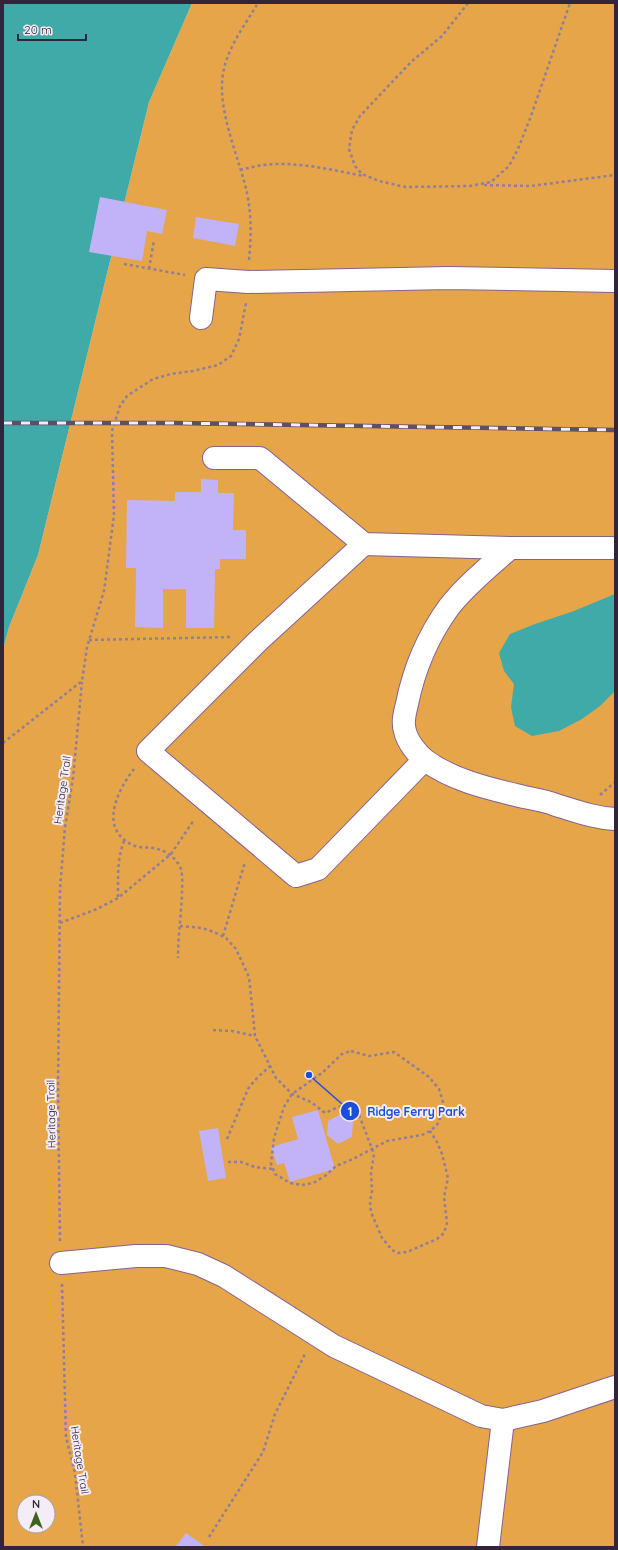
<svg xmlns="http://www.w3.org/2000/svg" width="618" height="1550" font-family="Quicksand,sans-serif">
<rect width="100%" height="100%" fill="#efdafb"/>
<!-- green -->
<path fill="#e5a548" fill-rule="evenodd" d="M192 3H615V1547H3V649L9 627 38 555 149 102ZM24 1502H48V1526H24Z"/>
<!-- water -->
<g fill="#3faaa8">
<polygon points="3,3 192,3 149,102 38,555 9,627 3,649"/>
<polygon points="615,594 615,691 600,706 582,719 559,731 532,736 515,726 511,707 514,684 504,671 499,653 510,634 535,624 574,611"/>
</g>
<!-- building -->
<g fill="#c2b3f8">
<polygon points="100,197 167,210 162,234 147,231 142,261 89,252"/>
<polygon points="196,217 239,224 235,246 193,238"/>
<polygon points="201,479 218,480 218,493 234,493 233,530 246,530 246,559 220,559 220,569 215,569 214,628 186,628 186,589 163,589 163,628 135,627 136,568 126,568 127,500 175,501 175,492 201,492"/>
<polygon points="318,1110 335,1169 290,1182 284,1163 277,1165 271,1147 298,1139 292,1117"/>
<polygon points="341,1114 353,1122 352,1137 338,1144 327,1135 328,1121"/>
<polygon points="218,1128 226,1178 208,1181 199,1131"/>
<polygon points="186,1533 206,1547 175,1547"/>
</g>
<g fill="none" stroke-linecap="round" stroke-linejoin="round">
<defs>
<g id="minor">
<polyline points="201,318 206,279 248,282 449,278 615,281"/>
<polyline points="214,458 260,458 364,544 510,548"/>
<polyline points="364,544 257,642 148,751 296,876 318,869 424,760"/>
<path d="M615 548H510C489 567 466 585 449 607 428 636 414 669 407 704 405 712 402 722 405 731 407 741 417 754 425 760 453 781 491 789 524 797 535 799 546 801 556 805 576 811 594 818 615 819"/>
<polyline points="61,1263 136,1256 166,1256 198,1264 224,1276 334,1346 481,1416 503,1420 543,1411 615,1387"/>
<polyline points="488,1547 503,1420"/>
</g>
</defs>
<!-- minor casing -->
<use href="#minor" stroke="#836394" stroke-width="24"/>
<!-- path -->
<g stroke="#907f9a" stroke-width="2.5" stroke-dasharray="3 3" stroke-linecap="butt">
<polyline points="468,3 442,36 411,62 360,116 352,130 349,149 355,166 362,174 379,181 405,187 470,186 491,182 509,166 518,149 531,116 570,3"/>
<path d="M240 170C248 168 256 166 264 165 298 161 331 170 364 176"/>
<polyline points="484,185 531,186 615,175"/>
<path d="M249 260C251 236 252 218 247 193 239 157 217 111 223 74 227 48 245 25 258 3"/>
<polyline points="124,264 185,275"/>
<polyline points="149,269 154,240"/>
<polyline points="89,640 231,637"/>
<polyline points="3,743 82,681 87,647 104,591 114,515 112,431 120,406 127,396 153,379 171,374 193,371 218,365 231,356 239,339 246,303"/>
<path d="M134 769C116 792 98 831 135 846 140 848 147 847 153 848 165 850 176 857 181 869 183 877 182 886 182 894 181 916 178 937 178 958"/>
<polyline points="600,795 615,782"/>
<path d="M118 897C118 878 117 859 124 841"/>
<polyline points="60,923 97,909 118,898 171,854 194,820"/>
<polyline points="180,926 202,928 214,932 226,938 236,949 249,977 255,1036 276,1078 292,1094 311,1102 325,1113 343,1105 359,1115 374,1154 371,1173 372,1191 370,1202 371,1212 382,1238 392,1250 398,1253 407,1252 437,1239 444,1233 447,1223 444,1197 448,1178 442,1154 437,1142 430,1131"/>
<polyline points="223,936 245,862"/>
<polyline points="213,1030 232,1031 255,1036"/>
<polygon points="351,1051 369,1056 394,1052 429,1077 439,1089 443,1102 443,1112 437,1125 430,1131 422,1135 387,1141 353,1159 336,1166 325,1176 313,1183 302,1185 290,1183 275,1174 271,1164 274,1138 284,1107 292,1094 322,1073 342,1054"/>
<polyline points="227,1139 248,1089 254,1081 270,1066"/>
<polyline points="228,1162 241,1162 255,1167 273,1169"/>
<polyline points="60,1241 58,1089 60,889 65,827 73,778 82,682"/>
<polyline points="62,1284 66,1437 75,1473 83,1547"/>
<polyline points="209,1537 263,1452 275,1414 305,1354"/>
</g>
<!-- minor -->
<use href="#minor" stroke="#fff" stroke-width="22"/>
<defs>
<polyline id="rail" points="3,423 176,423 615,430"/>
</defs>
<!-- rail casing -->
<use href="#rail" stroke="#5e4e66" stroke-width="4.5"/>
<!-- rail -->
<use href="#rail" stroke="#f4edf8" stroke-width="3" stroke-dasharray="9" stroke-linecap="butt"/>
</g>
<g text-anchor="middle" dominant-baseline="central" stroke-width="4" stroke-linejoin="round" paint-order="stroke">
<!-- street labels -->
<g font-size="11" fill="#322439" stroke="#f4edf8">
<text transform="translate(62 790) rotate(-82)">Heritage Trail</text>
<text transform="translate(51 1114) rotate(-91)">Heritage Trail</text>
<text transform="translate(80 1460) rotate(81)">Heritage Trail</text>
</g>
</g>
<!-- callouts -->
<path fill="none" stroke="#1d4ed8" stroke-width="1.5" d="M309 1075L350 1111"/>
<g fill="#1d4ed8" stroke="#f4edf8" stroke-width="1.5">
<circle cx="309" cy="1075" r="4"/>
<circle cx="350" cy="1111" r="10"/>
</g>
<g font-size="12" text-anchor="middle" font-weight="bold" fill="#fff">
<text x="350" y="1116">1</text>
</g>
<g font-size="12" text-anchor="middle" font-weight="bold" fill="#1d4ed8" stroke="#f4edf8" stroke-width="4" stroke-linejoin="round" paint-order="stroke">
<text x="416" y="1116">Ridge Ferry Park</text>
</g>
<!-- border -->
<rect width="618" height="1550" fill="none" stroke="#322439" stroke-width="8"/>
<!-- north arrow -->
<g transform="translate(36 1514)"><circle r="19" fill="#f4edf8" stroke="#a69dac"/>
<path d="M0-3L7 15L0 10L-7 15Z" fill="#3c631c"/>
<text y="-6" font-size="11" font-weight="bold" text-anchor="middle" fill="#322439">N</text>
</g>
<!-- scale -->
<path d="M18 34v6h68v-6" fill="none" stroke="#322439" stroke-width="2"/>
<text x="24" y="34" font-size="12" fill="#322439" stroke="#f4edf8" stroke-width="3" paint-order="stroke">20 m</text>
</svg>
